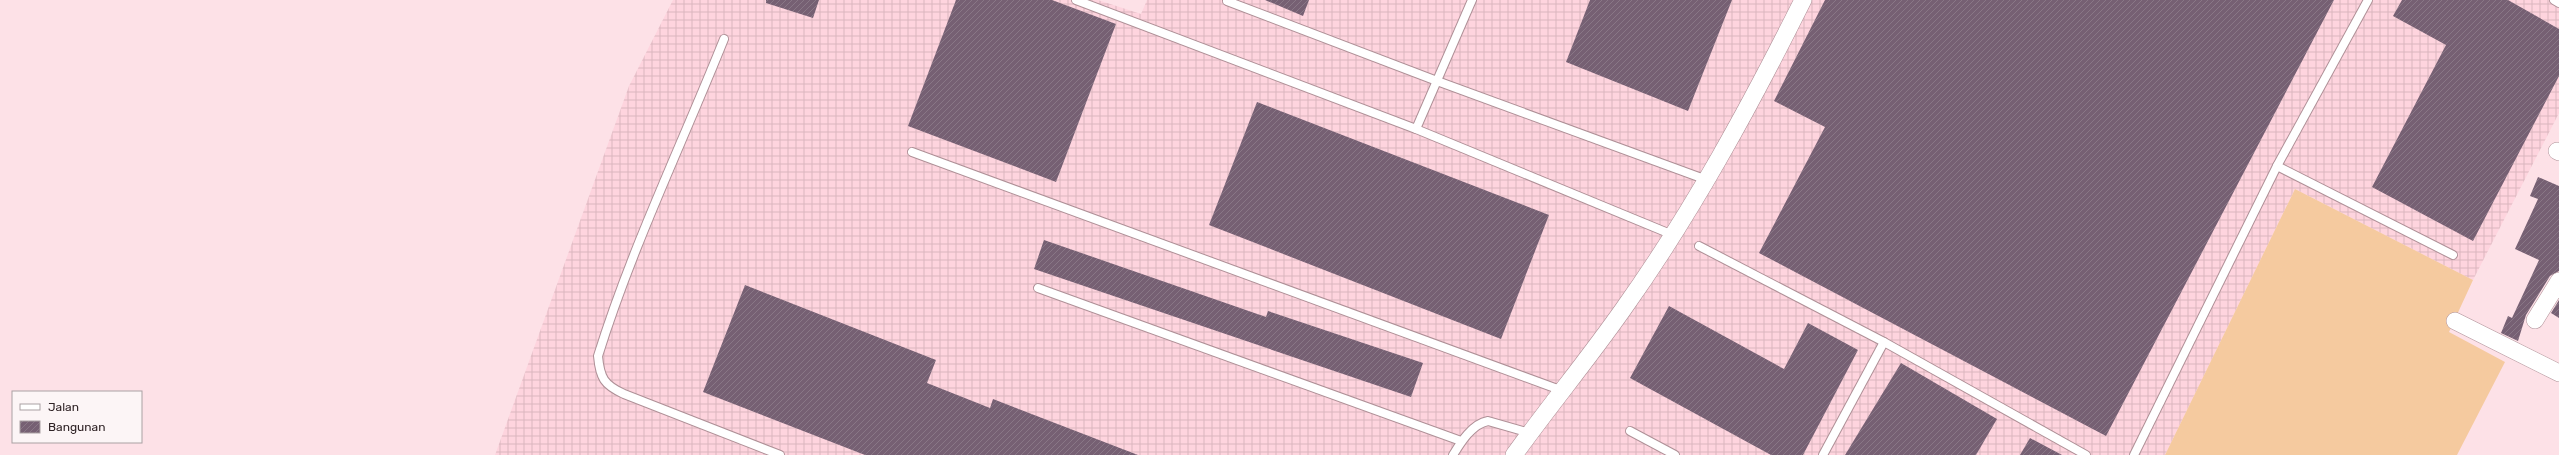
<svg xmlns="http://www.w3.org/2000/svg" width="2559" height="455" font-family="Rubik,sans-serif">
<defs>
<pattern id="industrial-grid" width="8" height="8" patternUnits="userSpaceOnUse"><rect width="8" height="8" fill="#fed4de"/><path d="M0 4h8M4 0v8" fill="none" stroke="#dab6be"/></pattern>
<pattern id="building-hatch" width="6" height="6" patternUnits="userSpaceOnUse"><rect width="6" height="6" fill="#766073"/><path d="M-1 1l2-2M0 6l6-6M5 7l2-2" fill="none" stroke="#897786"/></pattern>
</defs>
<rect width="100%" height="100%" fill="#fde1e7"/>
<!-- industrial -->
<polygon fill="url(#industrial-grid)" points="673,0 1098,0 1141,14 1147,0 2559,0 2559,113 2473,280 2295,189 2165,455 495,455 629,86"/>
<!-- grass -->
<polygon fill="#f5ca9f" points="2295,189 2473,280 2449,332 2505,362 2457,455 2165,455"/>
<!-- building -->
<g fill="url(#building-hatch)">
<polygon points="766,0 819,0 813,18 766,3"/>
<polygon points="956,0 1052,0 1116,24 1056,182 908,126"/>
<polygon points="1265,0 1309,0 1303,16"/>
<polygon points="1590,0 1732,0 1688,111 1566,62"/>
<polygon points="1825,0 2334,0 2106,436 1759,253 1825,127 1774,101"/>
<polygon points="2402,0 2508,0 2559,29 2559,76 2473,241 2372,187 2446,45 2393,16"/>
<polygon points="1257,102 1549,215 1501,339 1209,225"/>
<polygon points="2538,177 2559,186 2559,271 2550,276 2526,315 2518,341 2501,333 2508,316 2512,318 2539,260 2515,249 2538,199 2530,196"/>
<polygon points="1044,240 1266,317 1268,311 1423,363 1411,397 1034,269"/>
<polygon points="745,285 936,360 927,383 990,408 993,399 1138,455 865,455 703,392"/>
<polygon points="2559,300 2559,318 2551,313"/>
<polygon points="1669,306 1784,369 1808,323 1858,350 1803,455 1771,455 1630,378"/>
<polygon points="1901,363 1997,419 1976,455 1845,455"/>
<polygon points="2030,438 2062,455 2020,455"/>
</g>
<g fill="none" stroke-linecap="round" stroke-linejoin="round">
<defs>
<g id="service">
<polyline points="1076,0 1416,129 1673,235"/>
<polyline points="2554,0 2559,3"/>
<polyline points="1227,1 1437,81 1707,180"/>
<path d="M724 39C682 144 632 247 598 356 600 378 604 385 624 394L780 455"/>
<polyline points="1416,129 1472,0"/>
<polyline points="912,152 1563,391"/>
<polyline points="2277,166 2453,255"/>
<polyline points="1699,246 1884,342 2086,455"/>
<polyline points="1038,288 1461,441"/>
<polyline points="1630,431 1675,455"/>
<path d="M1453 455C1461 442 1472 424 1488 421L1530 433"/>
<polyline points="1823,455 1884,342"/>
<polyline points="2134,455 2277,166 2368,0"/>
</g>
<g id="minor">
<polyline points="2557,151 2559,152"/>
<polyline points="2535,320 2559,281"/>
<polyline points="2455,321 2559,373"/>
<path d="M1514 455C1550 405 1589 358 1624 308 1693 211 1750 106 1803 0"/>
</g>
</defs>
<!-- service casing -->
<use href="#service" stroke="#af9097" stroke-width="10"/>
<!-- minor casing -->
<use href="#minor" stroke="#af9097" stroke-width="18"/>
<!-- service -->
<use href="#service" stroke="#fff" stroke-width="8"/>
<!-- minor -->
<use href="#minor" stroke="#fff" stroke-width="17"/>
</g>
<!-- legend -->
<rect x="12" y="391" width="130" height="52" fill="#fcf5f6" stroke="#aaa1a3"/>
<rect x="20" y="404" width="20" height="6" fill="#ffffff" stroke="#aaa1a3"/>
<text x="48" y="411" font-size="12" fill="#2f2326">Jalan</text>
<rect x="20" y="421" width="20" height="12" fill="url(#building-hatch)" stroke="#aaa1a3"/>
<text x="48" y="431" font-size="12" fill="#2f2326">Bangunan</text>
</svg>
